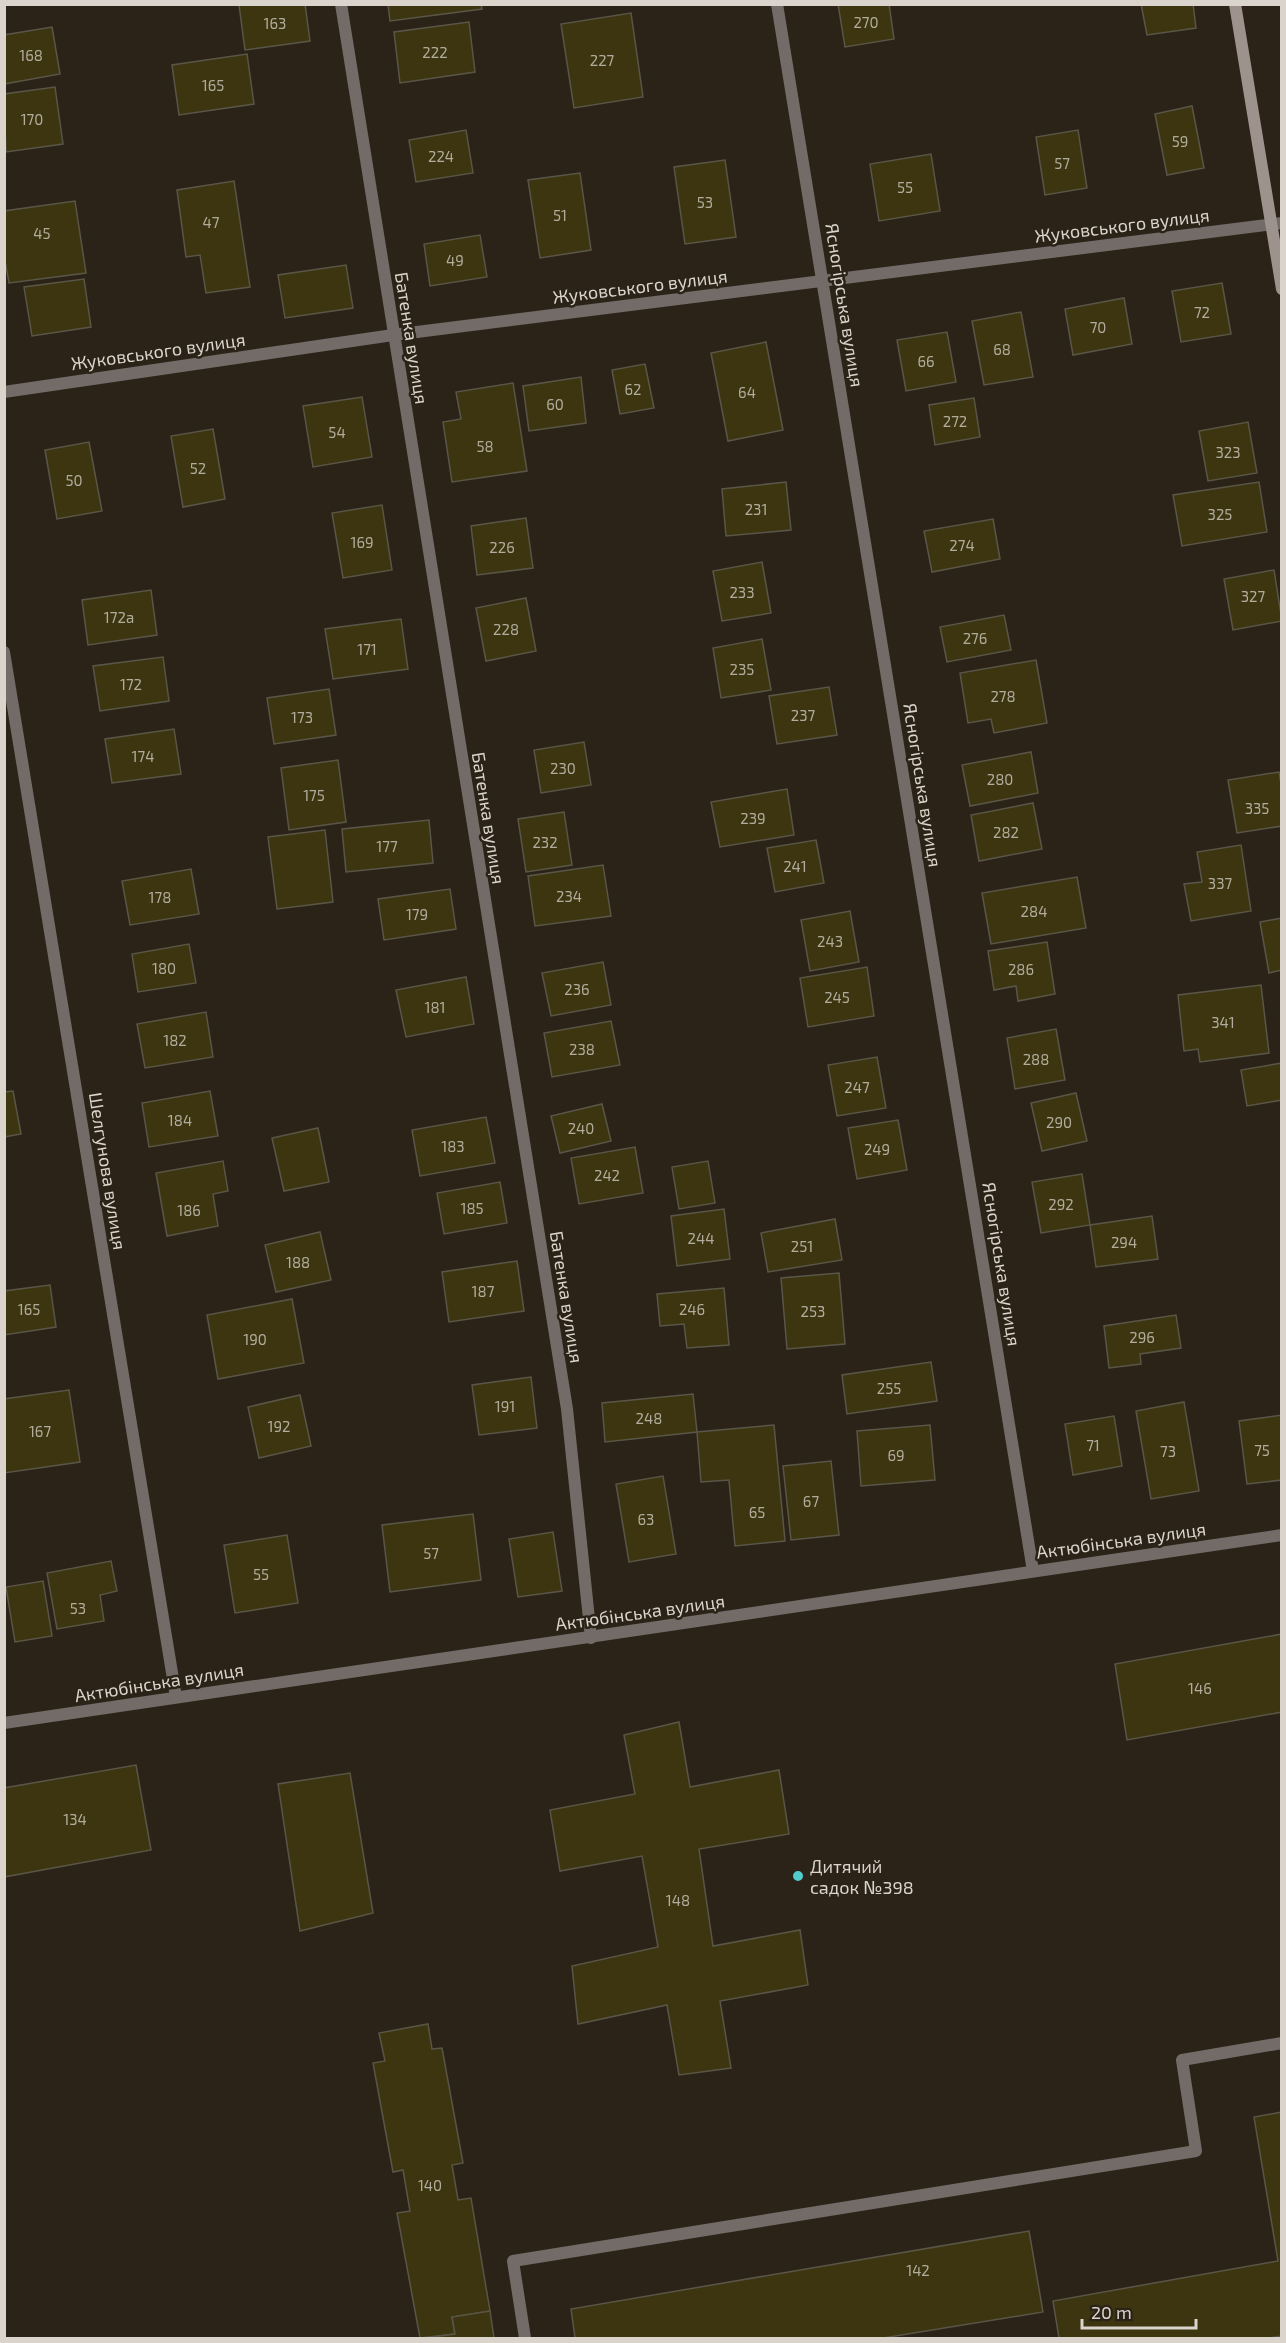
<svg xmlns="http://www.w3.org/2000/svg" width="1286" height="2343" font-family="'Exo 2',sans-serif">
<rect width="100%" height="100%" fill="#2c2318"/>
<!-- building -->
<g fill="#3c3510" stroke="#595647" stroke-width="1.5">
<polygon points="246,4 305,4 310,41 245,50 239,5"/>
<polygon points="388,4 481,4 482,9 390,21"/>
<polygon points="838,4 889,4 894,39 845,47"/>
<polygon points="1141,4 1193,4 1196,28 1147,35"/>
<polygon points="631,13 643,97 574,108 561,24"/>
<polygon points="469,22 475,72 400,83 394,32"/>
<polygon points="52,27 60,74 4,84 4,35"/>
<polygon points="247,54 254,104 179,115 172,65"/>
<polygon points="55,87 63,144 6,152 4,94"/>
<polygon points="1192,106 1204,168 1167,175 1155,114"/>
<polygon points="466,130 473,173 416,182 409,140"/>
<polygon points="1078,130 1087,188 1045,195 1036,137"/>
<polygon points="931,154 940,211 879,221 870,164"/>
<polygon points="725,160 736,237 685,244 674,167"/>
<polygon points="580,173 591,250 540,258 528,180"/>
<polygon points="234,181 250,287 206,293 200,255 186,257 177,190"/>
<polygon points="75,201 86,273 9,283 4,255 4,211"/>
<polygon points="480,235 487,277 430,286 424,244"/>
<polygon points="346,265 353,308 285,318 278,275"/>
<polygon points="84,279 91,327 32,336 24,287"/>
<polygon points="1222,283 1231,334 1181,342 1172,291"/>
<polygon points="1124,298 1132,344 1073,355 1065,309"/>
<polygon points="1021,312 1033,377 984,385 972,321"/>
<polygon points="947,332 956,382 906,391 897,340"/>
<polygon points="766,342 783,430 728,441 711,353"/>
<polygon points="645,364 654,408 620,414 612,370"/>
<polygon points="581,377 586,423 529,431 523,386"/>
<polygon points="513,383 527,471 452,482 443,422 461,419 456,392"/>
<polygon points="362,397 372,457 313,467 303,406"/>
<polygon points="974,398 980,437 935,445 929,405"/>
<polygon points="1248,422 1257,473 1208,481 1199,431"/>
<polygon points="213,429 225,499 183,507 171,436"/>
<polygon points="89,442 102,511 57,519 45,450"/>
<polygon points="786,482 791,530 726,536 722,489"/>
<polygon points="1259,482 1267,532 1182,546 1173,495"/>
<polygon points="382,505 392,570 343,578 332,513"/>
<polygon points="526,518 533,568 477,575 471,526"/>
<polygon points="993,519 1000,559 932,572 924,531"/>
<polygon points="762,562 771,613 722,621 713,571"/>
<polygon points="1274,570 1282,621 1233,630 1224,579"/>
<polygon points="151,590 157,635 88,645 82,600"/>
<polygon points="526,598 536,651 486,661 476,608"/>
<polygon points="1004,615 1011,650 947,662 940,627"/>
<polygon points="401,619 408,669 333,679 325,629"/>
<polygon points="762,639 771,690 721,698 713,648"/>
<polygon points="163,657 169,701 100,711 93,666"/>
<polygon points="1036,660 1047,723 994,733 991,719 968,723 960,673"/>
<polygon points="829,687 837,735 777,744 769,696"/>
<polygon points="329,689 336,735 274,744 267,698"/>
<polygon points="174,729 181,774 112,783 105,739"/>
<polygon points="584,742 591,785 541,793 534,750"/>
<polygon points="1031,752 1038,793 970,806 962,765"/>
<polygon points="338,760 346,822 289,830 281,768"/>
<polygon points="1279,772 1282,790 1282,826 1237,833 1228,780"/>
<polygon points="787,789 794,835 720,847 711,802"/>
<polygon points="1033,803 1042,849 979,861 971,815"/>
<polygon points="564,812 572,865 526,872 518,819"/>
<polygon points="429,820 433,863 346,872 342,829"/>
<polygon points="325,830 333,902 277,909 268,837"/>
<polygon points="816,840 824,883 775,892 767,848"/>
<polygon points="1241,845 1251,911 1191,921 1184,884 1202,882 1197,852"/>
<polygon points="603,865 611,916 535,926 528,876"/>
<polygon points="191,869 199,914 130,925 122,881"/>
<polygon points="1077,877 1086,928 991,944 982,893"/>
<polygon points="450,889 456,929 384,940 378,899"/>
<polygon points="850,911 859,962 810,971 801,920"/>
<polygon points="1282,918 1282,970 1269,973 1260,922"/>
<polygon points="1047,942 1055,994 1018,1001 1016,986 994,990 988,951"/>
<polygon points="189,944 196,983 138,992 132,954"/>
<polygon points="603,962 611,1005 551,1016 542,973"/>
<polygon points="867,967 874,1016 808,1027 800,978"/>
<polygon points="466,977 474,1024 406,1037 396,990"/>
<polygon points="1261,985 1269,1053 1200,1062 1198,1049 1184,1051 1178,995"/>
<polygon points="206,1012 213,1057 145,1068 137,1024"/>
<polygon points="611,1021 620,1065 552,1077 544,1033"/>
<polygon points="1056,1029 1065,1080 1015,1089 1007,1038"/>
<polygon points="877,1057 886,1108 837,1116 828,1065"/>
<polygon points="1282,1063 1282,1100 1247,1106 1241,1070"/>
<polygon points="13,1091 21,1134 4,1137 4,1092"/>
<polygon points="210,1091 218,1136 149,1147 142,1103"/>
<polygon points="1076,1093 1087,1141 1042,1151 1031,1103"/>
<polygon points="602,1104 611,1141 560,1153 551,1116"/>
<polygon points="486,1117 495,1163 420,1176 412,1130"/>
<polygon points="898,1120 907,1170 857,1179 848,1128"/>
<polygon points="318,1128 329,1182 284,1191 272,1138"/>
<polygon points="635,1147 643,1193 579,1204 571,1158"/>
<polygon points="223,1161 228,1191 213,1194 218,1226 167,1236 156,1173"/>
<polygon points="708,1161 715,1203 679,1209 672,1167"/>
<polygon points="1082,1174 1090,1225 1041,1233 1032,1182"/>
<polygon points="500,1182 507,1223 444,1234 437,1193"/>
<polygon points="724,1209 730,1259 677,1266 671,1216"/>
<polygon points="1152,1216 1158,1259 1096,1267 1090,1225"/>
<polygon points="835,1219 842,1260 768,1272 761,1233"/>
<polygon points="320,1232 331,1280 276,1292 265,1245"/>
<polygon points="517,1261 524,1311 449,1322 442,1272"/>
<polygon points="839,1273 845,1344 787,1349 781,1278"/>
<polygon points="50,1285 56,1327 4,1335 4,1291"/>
<polygon points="724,1288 729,1345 687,1348 684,1324 660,1326 657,1294"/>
<polygon points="292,1299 304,1363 218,1379 207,1315"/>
<polygon points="1176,1315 1181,1348 1140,1354 1141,1364 1109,1368 1104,1326"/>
<polygon points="931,1362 937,1401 847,1414 842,1375"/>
<polygon points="531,1377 537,1428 479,1435 472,1385"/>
<polygon points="69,1390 80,1462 4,1473 4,1399"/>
<polygon points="693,1394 697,1432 605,1442 602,1403"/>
<polygon points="300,1395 311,1446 259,1458 248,1407"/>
<polygon points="1184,1402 1199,1491 1151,1499 1136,1411"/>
<polygon points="1282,1415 1282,1480 1247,1484 1239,1421"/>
<polygon points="1114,1416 1122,1466 1073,1475 1065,1424"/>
<polygon points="774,1425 785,1541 735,1546 729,1480 701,1482 697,1432"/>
<polygon points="930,1425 935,1480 861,1486 857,1431"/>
<polygon points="831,1461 839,1535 791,1540 783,1466"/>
<polygon points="663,1476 676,1554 629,1562 616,1484"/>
<polygon points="473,1514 481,1580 390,1592 382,1525"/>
<polygon points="553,1532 562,1591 518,1597 509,1539"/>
<polygon points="287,1535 298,1603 235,1613 224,1545"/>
<polygon points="111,1561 117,1591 100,1595 104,1621 57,1629 47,1573"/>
<polygon points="43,1581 52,1636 15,1642 6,1587"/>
<polygon points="1282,1634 1282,1712 1127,1740 1115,1664"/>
<polygon points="679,1722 690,1787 779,1770 789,1834 699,1849 713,1946 800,1930 808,1985 720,2001 731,2068 679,2075 667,2005 578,2024 572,1966 658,1947 642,1856 560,1871 550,1810 635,1794 624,1735"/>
<polygon points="136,1765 151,1850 4,1877 4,1788"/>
<polygon points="350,1773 373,1913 300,1931 278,1784"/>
<polygon points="428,2024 432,2049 442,2048 463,2163 452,2165 458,2200 471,2198 490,2311 452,2317 455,2334 420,2338 397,2213 410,2211 403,2170 393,2172 373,2063 385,2061 379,2033"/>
<polygon points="1282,2112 1282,2336 1268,2338 1059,2338 1053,2301 1278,2261 1254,2117"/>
<polygon points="1029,2231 1043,2312 883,2338 575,2338 571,2309"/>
<polygon points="490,2311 494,2338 424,2338 455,2334 452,2317"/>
</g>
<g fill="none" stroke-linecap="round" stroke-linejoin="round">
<!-- lane -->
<polyline stroke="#726b67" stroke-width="12" points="525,2338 513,2261 1196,2151 1182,2060 1282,2043"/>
<!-- street -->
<g stroke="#726b67" stroke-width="12">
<polyline points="341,4 567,1409 591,1638"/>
<polyline points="777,4 1033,1571"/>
<polyline points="4,392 393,335 1282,223"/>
<polyline points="4,652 176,1697"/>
<polyline points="4,1723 1282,1535"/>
</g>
<!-- secondary -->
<polyline stroke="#9e928d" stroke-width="12" points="1235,4 1282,289"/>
</g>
<!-- markers -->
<circle fill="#52cdcd" stroke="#2c2318" stroke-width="2" cx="798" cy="1876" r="6"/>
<g text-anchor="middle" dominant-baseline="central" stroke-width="5" stroke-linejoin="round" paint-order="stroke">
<!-- number labels -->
<g font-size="15" fill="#b2ac9d">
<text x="866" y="22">270</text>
<text x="275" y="23">163</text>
<text x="435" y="52">222</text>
<text x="31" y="55">168</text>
<text x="602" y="60">227</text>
<text x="213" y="85">165</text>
<text x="32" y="119">170</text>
<text x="1180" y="141">59</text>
<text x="441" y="156">224</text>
<text x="1062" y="163">57</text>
<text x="905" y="187">55</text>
<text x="705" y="202">53</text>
<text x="560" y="215">51</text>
<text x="211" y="222">47</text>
<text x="42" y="233">45</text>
<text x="455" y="260">49</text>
<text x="1202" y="312">72</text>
<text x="1098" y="327">70</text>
<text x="1002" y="349">68</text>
<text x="926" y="361">66</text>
<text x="633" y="389">62</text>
<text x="747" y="392">64</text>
<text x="555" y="404">60</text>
<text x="955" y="421">272</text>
<text x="337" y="432">54</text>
<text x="485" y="446">58</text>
<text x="1228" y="452">323</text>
<text x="198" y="468">52</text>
<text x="74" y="480">50</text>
<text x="756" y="509">231</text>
<text x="1220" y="514">325</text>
<text x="362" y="542">169</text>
<text x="962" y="545">274</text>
<text x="502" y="547">226</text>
<text x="742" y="592">233</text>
<text x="1253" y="596">327</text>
<text x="119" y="617">172а</text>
<text x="506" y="629">228</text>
<text x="975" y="638">276</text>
<text x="367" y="649">171</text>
<text x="742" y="669">235</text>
<text x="131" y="684">172</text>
<text x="1003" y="696">278</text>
<text x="803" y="715">237</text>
<text x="302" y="717">173</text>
<text x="143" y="756">174</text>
<text x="563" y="768">230</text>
<text x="1000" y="779">280</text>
<text x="314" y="795">175</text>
<text x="1257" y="808">335</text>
<text x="753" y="818">239</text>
<text x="1006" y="832">282</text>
<text x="545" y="842">232</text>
<text x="387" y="846">177</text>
<text x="795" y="866">241</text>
<text x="1220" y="883">337</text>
<text x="569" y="896">234</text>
<text x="160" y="897">178</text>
<text x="1034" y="911">284</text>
<text x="417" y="914">179</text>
<text x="830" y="941">243</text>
<text x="164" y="968">180</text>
<text x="1021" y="969">286</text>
<text x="577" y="989">236</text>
<text x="837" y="997">245</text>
<text x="435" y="1007">181</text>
<text x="1223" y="1022">341</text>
<text x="175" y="1040">182</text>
<text x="582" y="1049">238</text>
<text x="1036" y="1059">288</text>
<text x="857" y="1087">247</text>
<text x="180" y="1120">184</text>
<text x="1059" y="1122">290</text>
<text x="581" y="1128">240</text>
<text x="453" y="1146">183</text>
<text x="877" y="1149">249</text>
<text x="607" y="1175">242</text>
<text x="1061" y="1204">292</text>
<text x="472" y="1208">185</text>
<text x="189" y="1210">186</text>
<text x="701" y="1238">244</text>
<text x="1124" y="1242">294</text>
<text x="802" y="1246">251</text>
<text x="298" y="1262">188</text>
<text x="483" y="1291">187</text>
<text x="29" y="1309">165</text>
<text x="692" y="1309">246</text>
<text x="813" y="1311">253</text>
<text x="1142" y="1337">296</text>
<text x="255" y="1339">190</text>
<text x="889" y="1388">255</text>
<text x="505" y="1406">191</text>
<text x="649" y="1418">248</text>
<text x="279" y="1426">192</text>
<text x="40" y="1431">167</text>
<text x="1093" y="1445">71</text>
<text x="1262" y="1450">75</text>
<text x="1168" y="1451">73</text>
<text x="896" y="1455">69</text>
<text x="811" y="1501">67</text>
<text x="757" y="1512">65</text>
<text x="646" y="1519">63</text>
<text x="431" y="1553">57</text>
<text x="261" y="1574">55</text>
<text x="78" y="1608">53</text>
<text x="1200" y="1688">146</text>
<text x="75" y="1819">134</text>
<text x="678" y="1900">148</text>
<text x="430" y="2185">140</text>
<text x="918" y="2270">142</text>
</g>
<!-- street labels -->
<g font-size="18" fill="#dad4cc" stroke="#2c2318">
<text transform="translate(1122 225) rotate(-7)">Жуковського вулиця</text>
<text transform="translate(640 286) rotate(-7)">Жуковського вулиця</text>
<text transform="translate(845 305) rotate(81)">Ясногірська вулиця</text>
<text transform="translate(412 338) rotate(81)">Батенка вулиця</text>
<text transform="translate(158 351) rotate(-8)">Жуковського вулиця</text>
<text transform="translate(923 785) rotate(81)">Ясногірська вулиця</text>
<text transform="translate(489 818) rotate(81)">Батенка вулиця</text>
<text transform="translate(108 1171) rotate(81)">Шелгунова вулиця</text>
<text transform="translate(1002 1264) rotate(81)">Ясногірська вулиця</text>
<text transform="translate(567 1297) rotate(81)">Батенка вулиця</text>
<text transform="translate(1121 1540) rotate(-8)">Актюбінська вулиця</text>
<text transform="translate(640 1612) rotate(-8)">Актюбінська вулиця</text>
<text transform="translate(159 1682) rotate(-9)">Актюбінська вулиця</text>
</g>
<!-- poi labels -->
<g font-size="18" fill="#dad4cc" stroke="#2c2318" text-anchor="start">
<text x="810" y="1866">Дитячий<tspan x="810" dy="21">садок №398</tspan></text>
</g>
</g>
<!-- border -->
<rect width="1286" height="2343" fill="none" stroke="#dad4cc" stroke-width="12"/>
<!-- scale -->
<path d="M1082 2319v9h114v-9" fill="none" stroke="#dad4cc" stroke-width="3"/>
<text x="1091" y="2319" font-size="18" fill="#dad4cc" stroke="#2c2318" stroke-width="4.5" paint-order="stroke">20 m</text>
</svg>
